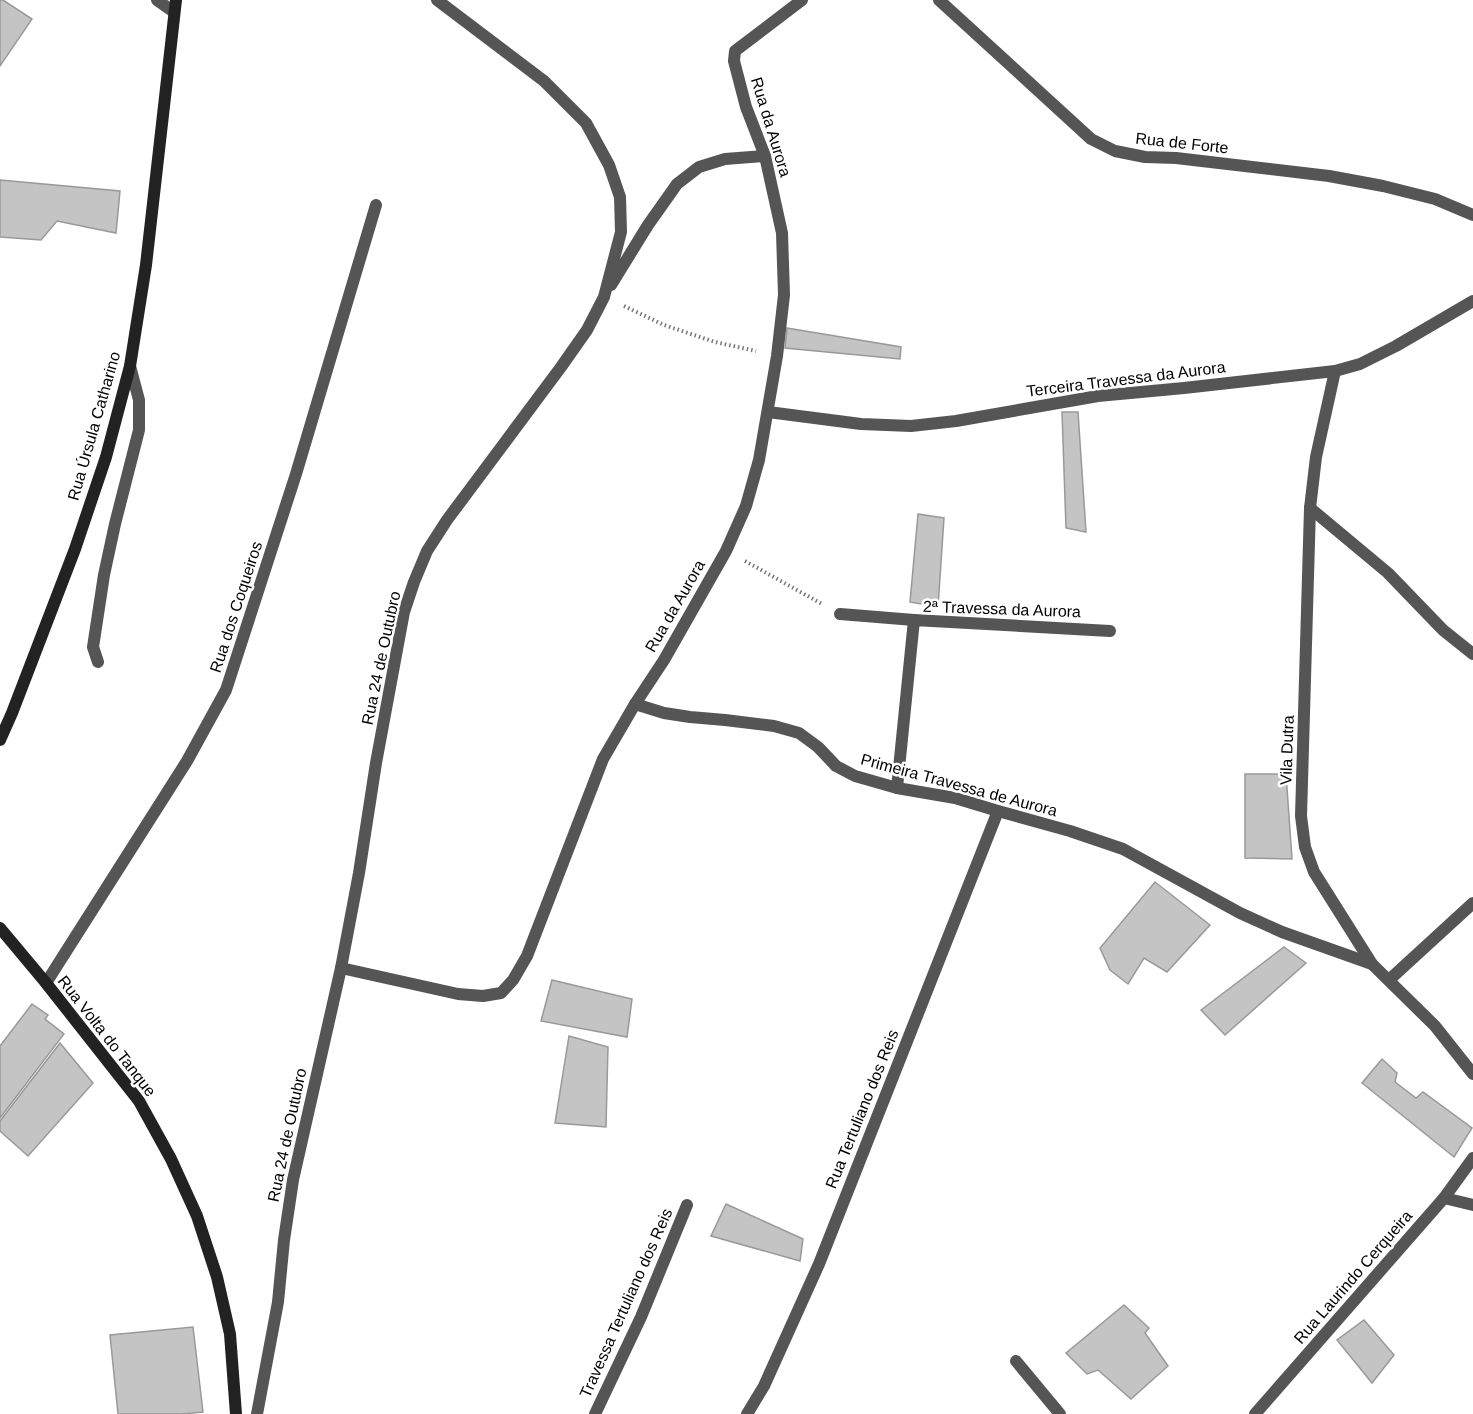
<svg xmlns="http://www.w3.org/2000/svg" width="1473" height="1414" font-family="Arial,sans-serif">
<rect width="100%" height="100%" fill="#fff"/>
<!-- building -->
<g fill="#c4c4c4" stroke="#999" stroke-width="1.5">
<polygon points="0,0 3,0 32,19 0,66"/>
<polygon points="0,180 120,191 116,233 57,221 41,240 0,237"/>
<polygon points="787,328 901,347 900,359 785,348"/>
<polygon points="1062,412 1078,412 1086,532 1066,528"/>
<polygon points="918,514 944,518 938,607 910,602"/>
<polygon points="1245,774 1286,774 1292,859 1245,858"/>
<polygon points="1155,882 1210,925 1167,972 1144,958 1128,984 1110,970 1100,948"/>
<polygon points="1284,947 1306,963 1225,1035 1201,1010"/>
<polygon points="552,980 632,999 627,1037 541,1021"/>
<polygon points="32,1004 48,1015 45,1019 64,1034 0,1118 0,1046"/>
<polygon points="569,1036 608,1047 606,1127 555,1123"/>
<polygon points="60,1043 93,1083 28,1156 0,1131 0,1121"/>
<polygon points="1382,1059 1397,1073 1395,1082 1416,1098 1423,1092 1472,1128 1454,1157 1362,1083"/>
<polygon points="726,1204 803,1239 800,1261 711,1236"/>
<polygon points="1124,1305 1149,1328 1145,1333 1168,1366 1131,1399 1098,1370 1087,1374 1066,1353"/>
<polygon points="1364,1320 1394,1355 1372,1383 1337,1340"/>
<polygon points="193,1327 203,1412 182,1414 118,1414 110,1335"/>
</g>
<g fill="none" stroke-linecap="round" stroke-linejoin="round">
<!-- path -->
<g stroke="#777" stroke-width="4" stroke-dasharray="1.5 3" stroke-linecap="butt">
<polyline points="624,306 664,325 715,342 756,351"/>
<polyline points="745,561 822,604"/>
</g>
<!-- lane -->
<g stroke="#555" stroke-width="12">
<polyline points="1310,508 1388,573 1443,630 1473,654"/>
<polyline points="98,662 93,647 104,575 115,524 139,430 139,400 130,366"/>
<polyline points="1389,980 1473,903"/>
<polyline points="1016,1361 1060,1414"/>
</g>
<!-- street -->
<g stroke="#555" stroke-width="12">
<polyline points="157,0 174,12"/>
<polyline points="939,0 1091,139 1115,151 1145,157 1176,158 1329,176 1383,186 1435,199 1473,215"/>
<polyline points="611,285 648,225 677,184 699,167 725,159 765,156"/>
<polyline points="1335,371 1316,457 1310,508 1301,816 1305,847 1314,872 1372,964 1435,1026 1473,1074"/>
<polyline points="768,412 861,424 911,426 956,421 1098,396 1184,388 1335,371 1360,364 1396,346 1473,301"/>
<polyline points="840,614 914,620"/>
<polyline points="635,704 664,713 690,717 725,720 774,726 799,733 818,747 836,766 855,776 897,788 955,798 998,811 1070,831 1123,849 1240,913 1282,932 1372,964"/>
<polyline points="897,788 914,620 1110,631"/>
<polyline points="341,968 458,994 483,996 501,993 513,980 527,956 603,759 635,704 664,660 726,551 746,506 759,460 777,356 784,295 782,233 765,156 746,107 734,61 735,51 802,0"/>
<polyline points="46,983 187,761 226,690 296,474 376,205"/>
<polyline points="1444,1198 1473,1205"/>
<polyline points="257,1414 278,1302 284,1240 293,1180 341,968 359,873 376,763 404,612 414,582 427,551 447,520 561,367 587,330 604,297 621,232 620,197 609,165 586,123 544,81 437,0"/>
<polyline points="595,1414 641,1317 687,1205"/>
<polyline points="747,1414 764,1386 819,1264 998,811"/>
<polyline points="1255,1414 1444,1198 1473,1158"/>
</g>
<!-- secondary -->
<g stroke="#222" stroke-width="12">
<polyline points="0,740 12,713 75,549 106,457 130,366 146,265 176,0"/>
<polyline points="0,928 46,983 139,1101 171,1159 197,1216 217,1277 230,1334 236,1414"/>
</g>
</g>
<g text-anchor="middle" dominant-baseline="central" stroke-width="5" stroke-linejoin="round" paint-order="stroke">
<!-- street labels -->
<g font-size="16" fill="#000" stroke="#fff">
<text transform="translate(771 127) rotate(73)">Rua da Aurora</text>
<text transform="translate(1182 143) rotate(6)">Rua de Forte</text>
<text transform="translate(1126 379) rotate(-7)">Terceira Travessa da Aurora</text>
<text transform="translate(94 426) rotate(-74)">Rua Úrsula Catharino</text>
<text transform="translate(675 606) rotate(-60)">Rua da Aurora</text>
<text transform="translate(236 607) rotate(-72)">Rua dos Coqueiros</text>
<text transform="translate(1002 609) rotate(2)">2ª Travessa da Aurora</text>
<text transform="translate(381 658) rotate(-78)">Rua 24 de Outubro</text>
<text transform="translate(1287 750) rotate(-88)">Vila Dutra</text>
<text transform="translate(959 785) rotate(15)">Primeira Travessa de Aurora</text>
<text transform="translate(107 1036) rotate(52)">Rua Volta do Tanque</text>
<text transform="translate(862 1109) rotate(-68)">Rua Tertuliano dos Reis</text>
<text transform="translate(287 1135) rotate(-78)">Rua 24 de Outubro</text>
<text transform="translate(1353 1277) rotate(-49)">Rua Laurindo Cerqueira</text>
<text transform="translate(626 1303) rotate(-66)">Travessa Tertuliano dos Reis</text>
</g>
</g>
</svg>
